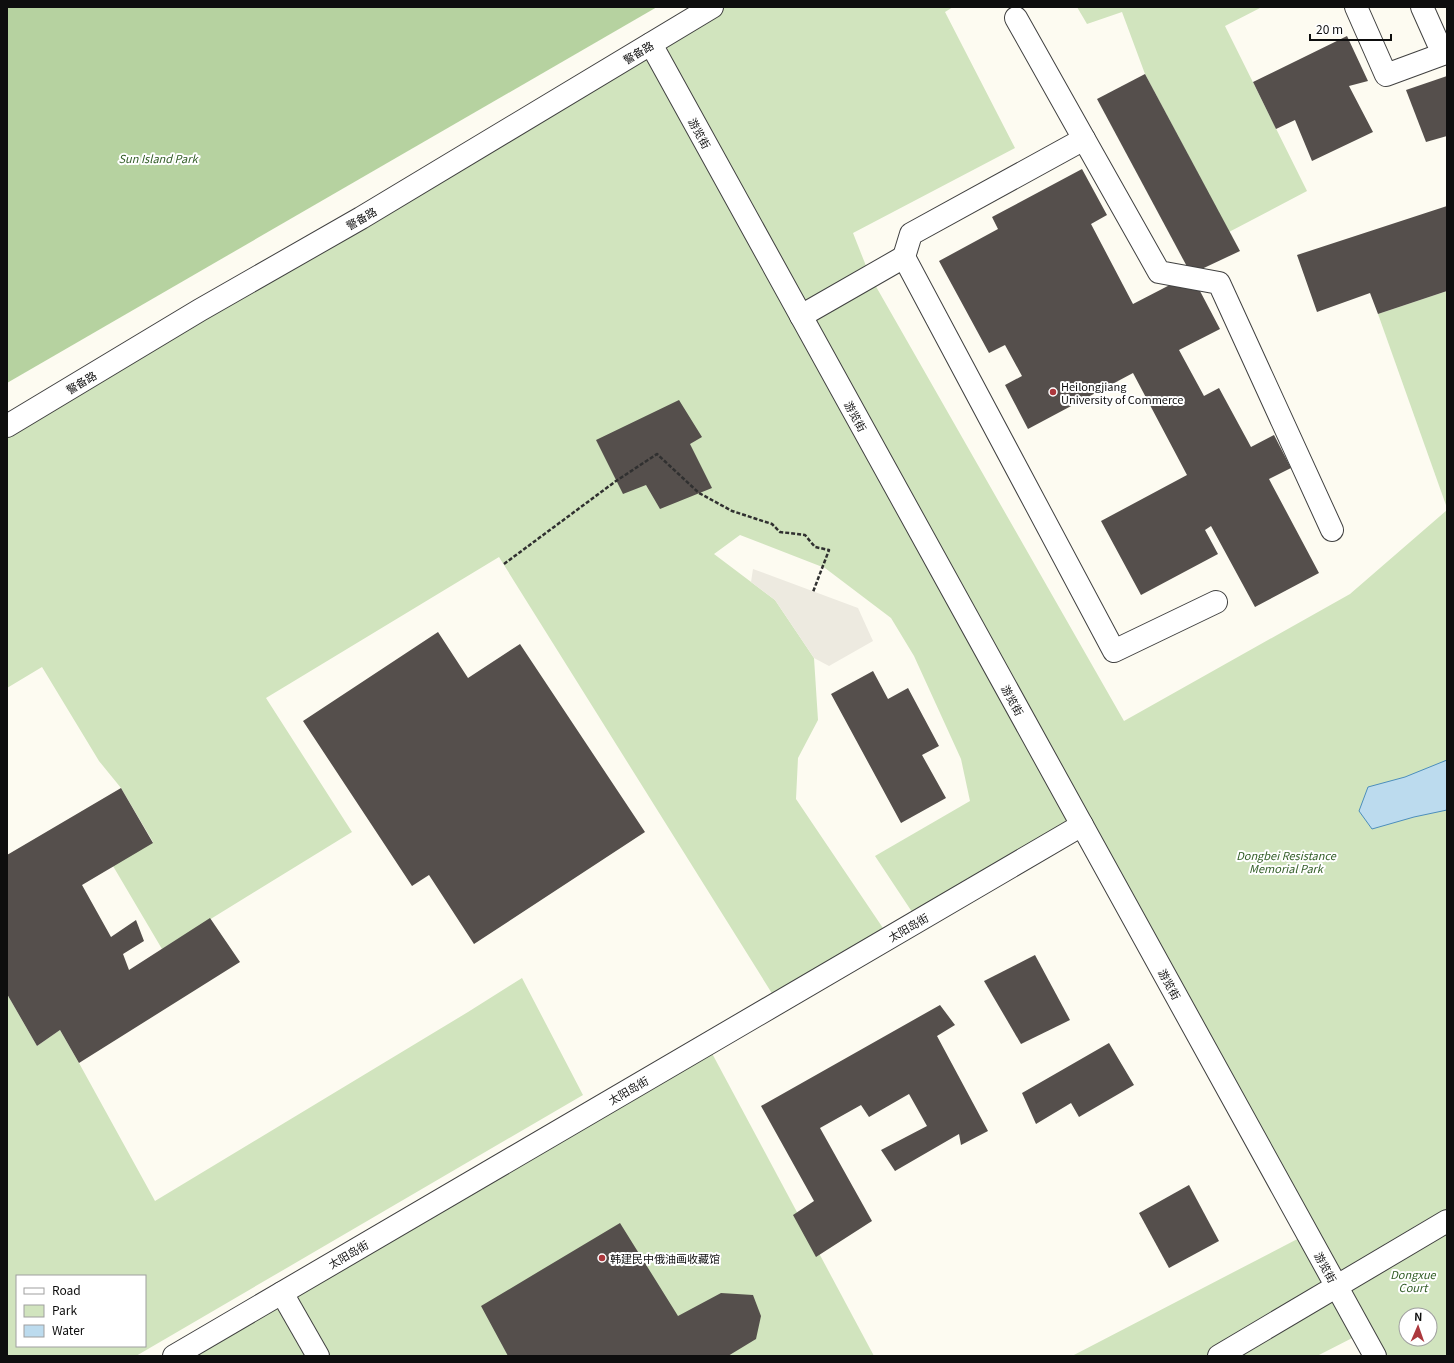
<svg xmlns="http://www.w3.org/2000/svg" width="1454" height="1363" font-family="Georgia,'Noto Sans SC',serif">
<rect width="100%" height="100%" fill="#fdfbf1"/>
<!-- green -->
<g fill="#d1e4be" fill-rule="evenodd">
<path d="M713 7H953L945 12 1015 148 853 233 870 276 1124 721 1350 594 1447 510V1356H1375L1362 1333 1317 1356H1072L1307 1234 1082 825 918 921 875 856 970 801 961 759 914 656 891 618 825 568 740 535 714 554 775 600 814 658 818 720 798 758 796 799 889 937 778 1003 499 557 266 698 352 832 162 949 113 866 153 842 121 788 99 761 42 667 7 688V428ZM1406 1315H1430V1339H1406Z"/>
<polygon points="1077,7 1262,7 1225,26 1307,191 1229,232 1145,74 1122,12 1087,24"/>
<polygon points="1447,291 1447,508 1378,314"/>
<path d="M522 978 583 1095 136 1356H7V994L37 1046 60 1030 79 1063 155 1201 468 1012ZM17 1276H145V1346H17Z"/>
<polygon points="707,1044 874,1356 174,1356"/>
</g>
<!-- forest -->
<polygon fill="#b6d2a0" points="7,7 657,7 7,383"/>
<!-- plaza -->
<polygon fill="#edeae0" points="753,569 858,608 873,641 829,666 814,658 775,600 751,582"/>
<!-- water -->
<polygon fill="#bcdbee" stroke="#4c8ebc" points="1447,760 1447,810 1414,817 1372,829 1359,811 1368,787 1405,777"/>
<!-- building -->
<g fill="#554f4c">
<polygon points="1347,36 1368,81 1349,86 1373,132 1312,161 1295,120 1276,129 1253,82"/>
<polygon points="1145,74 1240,251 1191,274 1097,99"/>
<polygon points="1447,76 1447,136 1426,142 1406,90"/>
<polygon points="1082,169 1107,215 1091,224 1133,304 1191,274 1220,329 1179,350 1204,396 1219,388 1251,447 1274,435 1291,468 1269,479 1319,573 1255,607 1211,526 1205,530 1218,554 1141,595 1101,521 1187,475 1133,373 1028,429 1005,385 1022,376 1005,345 989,353 939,261 998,229 992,217"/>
<polygon points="1447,206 1447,291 1378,314 1370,293 1317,312 1297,255"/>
<polygon points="679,400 702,437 690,444 712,488 660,509 646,485 623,494 596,440"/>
<polygon points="438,632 468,678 520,644 645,832 474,944 429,875 412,886 303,721"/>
<polygon points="873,671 888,699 908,688 939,746 922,755 946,798 901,823 831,694"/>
<polygon points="121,788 153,843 82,885 111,937 136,920 144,941 123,954 129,970 210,918 240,962 79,1063 60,1030 37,1046 7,994 7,855"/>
<polygon points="1035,955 1070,1020 1021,1044 984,981"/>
<polygon points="940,1005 955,1025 937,1036 988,1131 961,1145 959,1134 895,1171 881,1150 927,1126 909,1094 869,1117 861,1105 820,1128 872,1221 816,1257 793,1215 814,1201 761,1106"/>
<polygon points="1109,1043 1134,1085 1079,1117 1071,1103 1036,1124 1022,1093"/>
<polygon points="1189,1185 1219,1241 1169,1268 1139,1213"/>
<polygon points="620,1223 678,1316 721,1293 753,1295 761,1316 756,1339 728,1356 508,1356 481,1306"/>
</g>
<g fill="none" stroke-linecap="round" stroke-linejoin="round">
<defs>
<g id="minor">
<polyline points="1356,7 1386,75 1443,54 1422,7"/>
<polyline points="651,44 1375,1356"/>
<polyline points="1084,139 1159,272 1219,283 1332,530"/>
<polyline points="904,257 911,234 1084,139 1016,18"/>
<polyline points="801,316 904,257 1114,651 1216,602"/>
<polyline points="7,426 200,310 361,218 712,7"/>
<polyline points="282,1293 318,1356"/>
<polyline points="174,1356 1082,825"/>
<polyline points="1219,1356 1447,1221"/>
</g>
</defs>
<!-- minor casing -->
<use href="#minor" stroke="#414141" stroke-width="24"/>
<!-- path -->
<polyline stroke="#303030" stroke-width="2.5" stroke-dasharray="4 2" stroke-linecap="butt" points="504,564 616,481 657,454 699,493 732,511 772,524 780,532 805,535 815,547 829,550 813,592"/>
<!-- minor -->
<use href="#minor" stroke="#fff" stroke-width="22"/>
</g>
<!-- markers -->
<g fill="#ac383d" stroke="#fff" stroke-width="1.5">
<circle cx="1053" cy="392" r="4"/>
<circle cx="602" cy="1258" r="4"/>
</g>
<g text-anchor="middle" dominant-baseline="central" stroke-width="4" stroke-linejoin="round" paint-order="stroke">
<!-- street labels -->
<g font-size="11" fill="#0e0e0e" stroke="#fff">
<text transform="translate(638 52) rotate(-31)">警备路</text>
<text transform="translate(700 133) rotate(61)">游览街</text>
<text transform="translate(361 218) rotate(-30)">警备路</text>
<text transform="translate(81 382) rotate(-31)">警备路</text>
<text transform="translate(856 416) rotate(61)">游览街</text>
<text transform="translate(1013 700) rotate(61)">游览街</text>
<text transform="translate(908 927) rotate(-30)">太阳岛街</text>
<text transform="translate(1170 984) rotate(61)">游览街</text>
<text transform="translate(628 1090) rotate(-30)">太阳岛街</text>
<text transform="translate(348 1254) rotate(-30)">太阳岛街</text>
<text transform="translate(1326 1267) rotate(61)">游览街</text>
</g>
<!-- park labels -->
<g font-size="11" font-style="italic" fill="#325d27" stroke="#fff">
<text x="158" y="158">Sun Island Park</text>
<text x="1286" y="855">Dongbei Resistance<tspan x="1286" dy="13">Memorial Park</tspan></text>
<text x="1413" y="1274">Dongxue<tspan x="1413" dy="13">Court</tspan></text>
</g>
<!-- poi labels -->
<g font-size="11" fill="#0e0e0e" stroke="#fff" text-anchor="start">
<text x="1061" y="386">Heilongjiang<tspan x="1061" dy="13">University of Commerce</tspan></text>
<text x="610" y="1258">韩建民中俄油画收藏馆</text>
</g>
</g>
<!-- border -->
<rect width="1454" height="1363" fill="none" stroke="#0e0e0e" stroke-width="16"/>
<!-- legend -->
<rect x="16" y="1275" width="130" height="72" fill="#ffffff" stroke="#9f9f9f"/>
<rect x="24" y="1288" width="20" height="6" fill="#ffffff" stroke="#9f9f9f"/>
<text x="52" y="1295" font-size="12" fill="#0e0e0e">Road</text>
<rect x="24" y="1305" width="20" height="12" fill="#d1e4be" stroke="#9f9f9f"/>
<text x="52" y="1315" font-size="12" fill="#0e0e0e">Park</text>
<rect x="24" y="1325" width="20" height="12" fill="#bcdbee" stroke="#9f9f9f"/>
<text x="52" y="1335" font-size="12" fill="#0e0e0e">Water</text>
<!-- north arrow -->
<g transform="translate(1418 1327) rotate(2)"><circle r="19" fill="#ffffff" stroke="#9f9f9f"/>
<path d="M0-3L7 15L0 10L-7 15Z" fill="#ac383d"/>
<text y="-6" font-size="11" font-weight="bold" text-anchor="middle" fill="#0e0e0e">N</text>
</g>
<!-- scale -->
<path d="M1310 34v6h81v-6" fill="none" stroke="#0e0e0e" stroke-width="2"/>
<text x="1316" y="34" font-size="12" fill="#0e0e0e" stroke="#ffffff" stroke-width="3" paint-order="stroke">20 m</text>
</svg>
